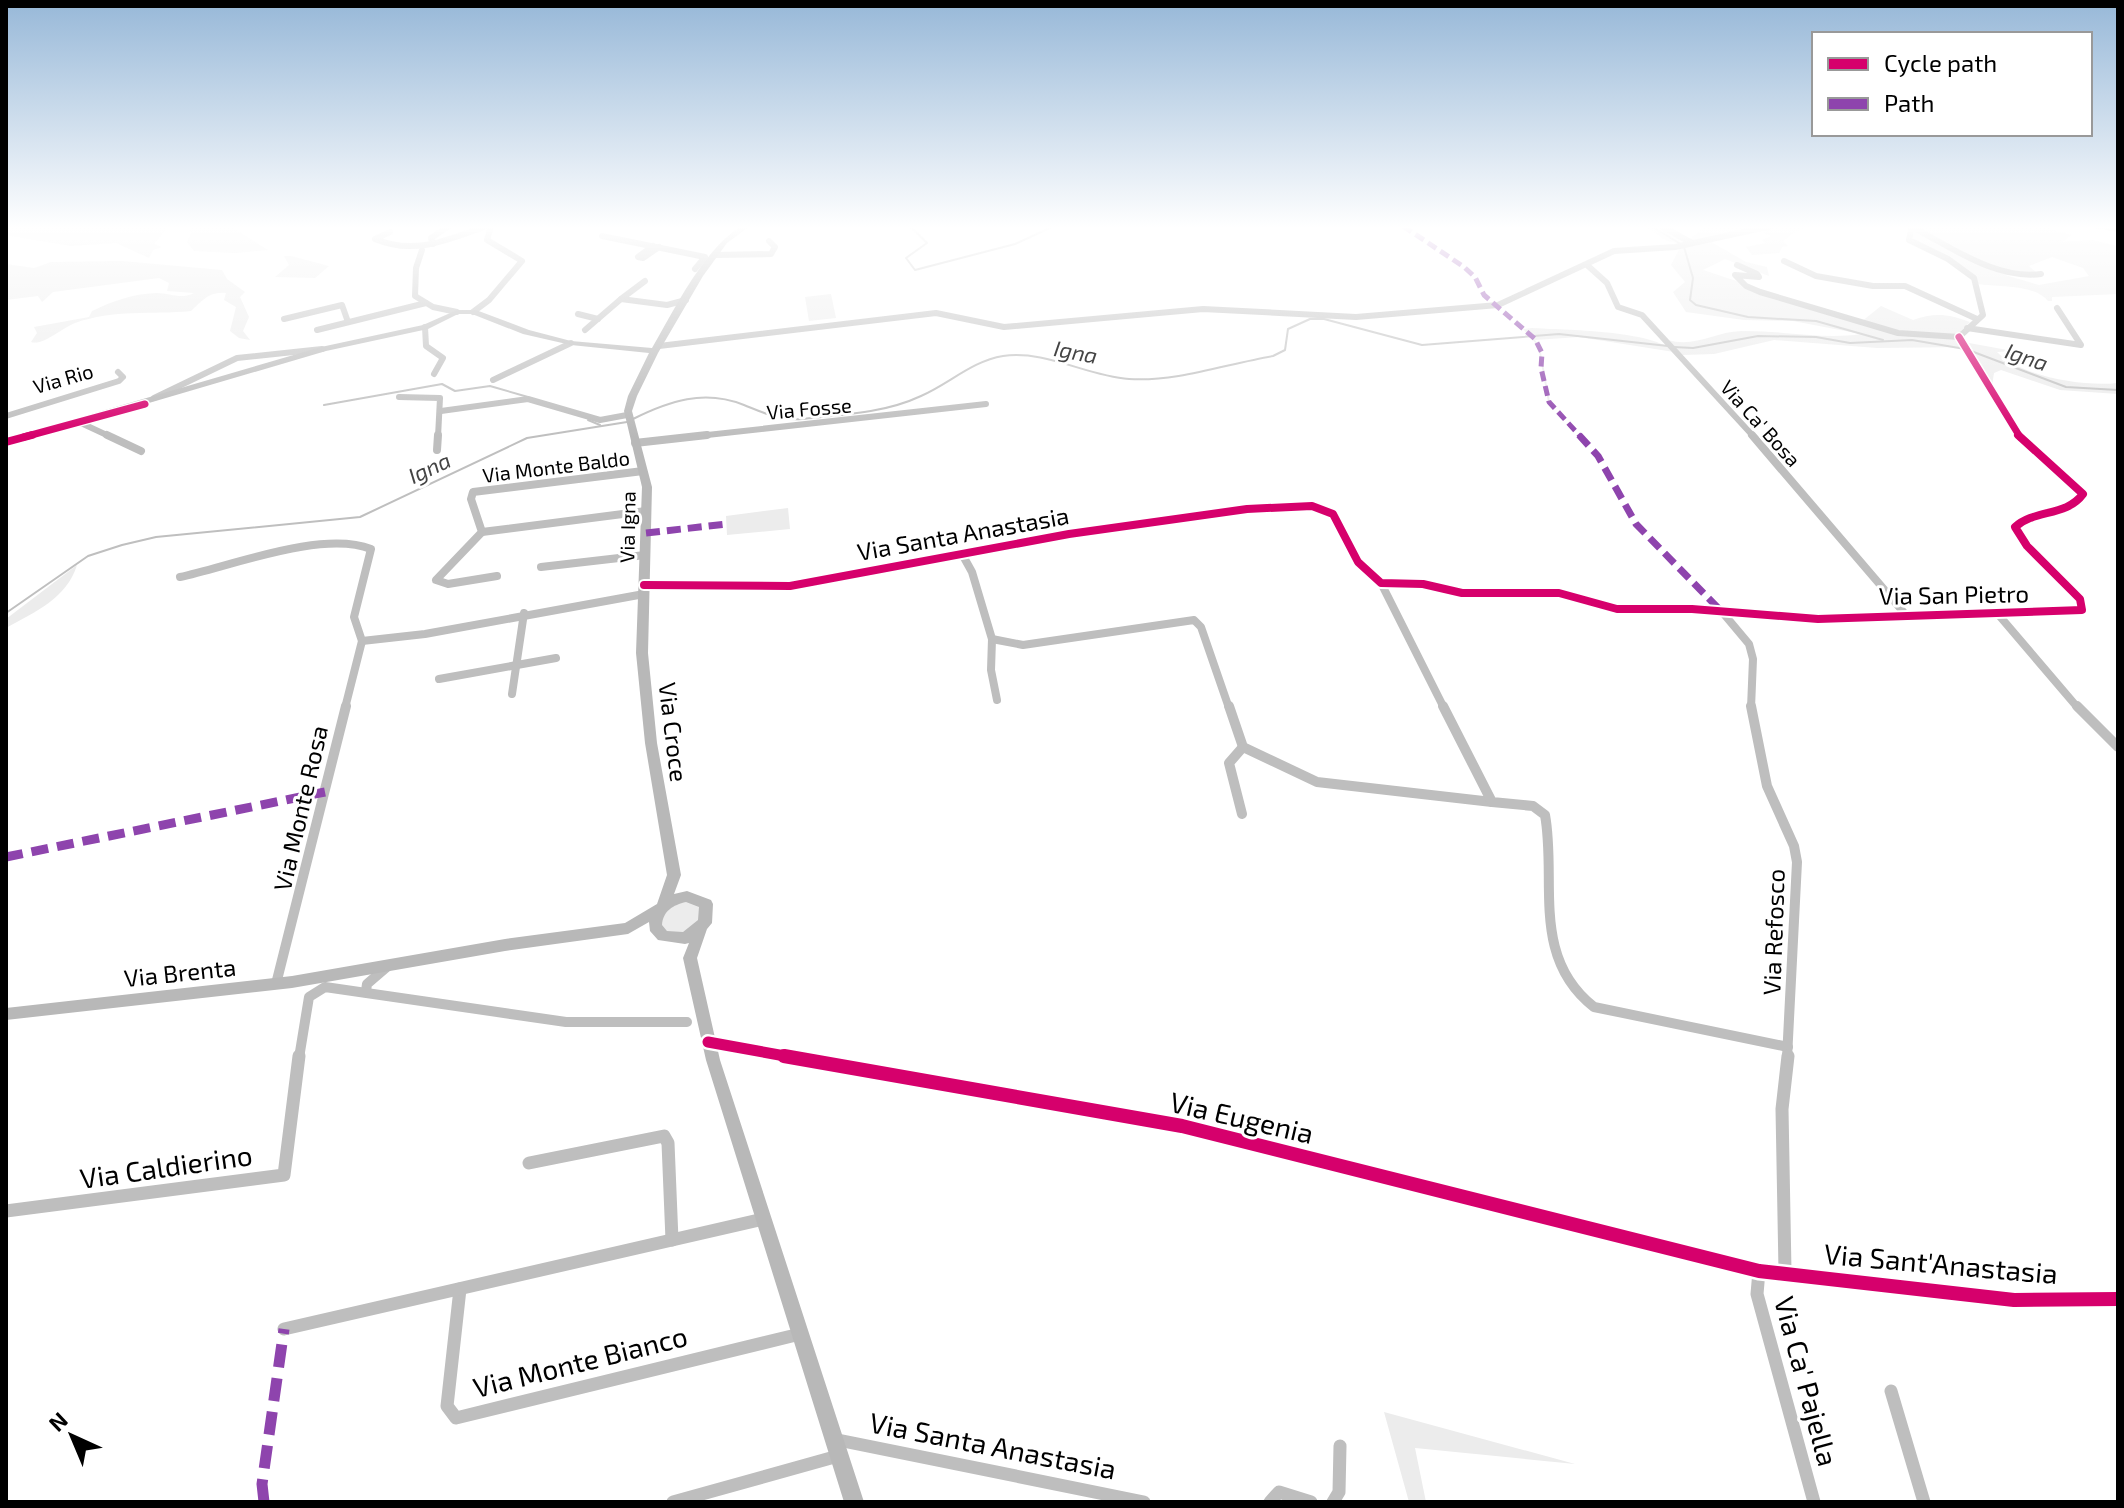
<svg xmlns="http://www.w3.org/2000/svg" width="2124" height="1508" font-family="'Exo 2',sans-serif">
<rect width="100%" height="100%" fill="#fff"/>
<!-- green -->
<g fill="#ececec" fill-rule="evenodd">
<polygon points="6,226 169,226 154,244 162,247 153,250 149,258 116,243 71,246 11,236 6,235"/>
<polygon points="188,226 230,226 268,250 235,253 194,251 187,242 191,233"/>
<path d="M1644 226H1658L1686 242 1706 226H1763L1706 239 1746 262 1767 267 1769 276 1725 259 1703 270 1861 322 1881 306 1913 320C1935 312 1948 314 1970 322L1961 331 1966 347 1877 348 1774 340 1714 354 1682 355 1668 340C1695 348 1714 332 1741 331 1781 330 1823 340 1861 334L1793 321 1744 320 1686 312 1673 292 1685 282 1671 265 1682 244 1667 241Z"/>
<path d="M1767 226H1811L1813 227C1801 228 1793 233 1783 241L1788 246 1782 247 1779 253 1752 255 1746 247 1765 243 1762 240 1771 236 1763 233Z"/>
<path d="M1916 226H2039L2072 235 2062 242 2092 240 2118 246V294L2052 297V301H2048C2035 284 1998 287 1978 284L1976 278 1910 239ZM2052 257 2083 268 2089 276 2039 285 2005 275 2014 272 2037 273 2029 266Z"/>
<polygon points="284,256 291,256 329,266 315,278 275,277 289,265"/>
<path d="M122 261 222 270 227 279 245 292 240 297 249 317 243 331 250 340 239 338 230 331 236 307 224 300 226 293C209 291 202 301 191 311 151 315 114 309 75 323 62 328 43 346 31 342L37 333 34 327 89 317 92 311C113 301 132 294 156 293 171 293 180 300 194 293L167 291 169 283 159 278 53 292 42 302 38 296 6 300V264L34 268 51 262Z"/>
<polygon points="831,294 836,318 809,321 805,297"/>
<path d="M1532 328C1563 330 1654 330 1674 352L1579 337 1535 340 1540 347 1550 402H1548L1538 346 1523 329Z"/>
<path d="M1969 343 2013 351 1997 352C2022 377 2084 387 2118 383V394L2060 390 2001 370 1994 373 1992 386Z"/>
<polygon points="788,508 790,529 727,535 726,516"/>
<path d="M77 565C67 598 35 612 6 628V619Z"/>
<polygon points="687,901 699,906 702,917 691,931 671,934 662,927 661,919 672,905"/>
<polygon points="1384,1412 1575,1464 1415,1448 1426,1502 1409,1502"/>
</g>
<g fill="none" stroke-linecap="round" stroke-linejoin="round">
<!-- stream -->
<g stroke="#bfbfbf" stroke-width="2">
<polyline points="910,226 927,243 906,258 915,270 1015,244 1054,226"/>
<polyline points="1651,226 1679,243"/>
<polyline points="1684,247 1693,278 1690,300 1696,305 1748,317 1816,321 1883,340"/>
<polyline points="1674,347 1693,348 1758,336 1816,337 1850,343 1912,340 1965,349"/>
<polyline points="1971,351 2066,387 2118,390"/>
<polyline points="324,405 442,384 455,391 490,386 528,397"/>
<path d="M633 419C669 401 704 389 744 405 764 413 780 421 802 419 842 415 885 413 921 396 949 384 972 361 1003 356 1047 350 1086 376 1129 379 1177 382 1226 364 1273 356L1285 350 1288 329 1310 319H1324L1422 345 1559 334 1668 346"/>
<polyline points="588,420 600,425"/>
<polyline points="6,613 88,556 122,545 156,537 360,517 527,438 627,422"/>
</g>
<!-- street-far3 -->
<g stroke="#bebebe" stroke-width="6">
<polyline points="1661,226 1692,243"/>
<path d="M1912 227C1951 247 1996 280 2041 274"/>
<path d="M390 232 375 239C415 256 449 239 487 226"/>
<polyline points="602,236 705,257 695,269"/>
<polyline points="433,244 431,238 449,226"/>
<polyline points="653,246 638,257 643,258 659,247"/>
<polyline points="422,250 416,268 415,296 433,307 457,312"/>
<polyline points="715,255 771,254 775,247 769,241"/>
<polyline points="1784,261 1816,276 1873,286 1905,286 1977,319"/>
<polyline points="1587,265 1607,283 1618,307 1642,315 1754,437"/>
<polyline points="1737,265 1757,274 1759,277 1735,275 1746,286 1760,292 1898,333 1959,337 1983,315 1974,278 1948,259 1909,240 1912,226"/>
<polyline points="621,299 645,281"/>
<polyline points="473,312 489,300 522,261 487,240 491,226"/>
<polyline points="578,314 598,319"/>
<polyline points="284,319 342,305 348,322"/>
<polyline points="425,327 426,346 443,358 434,374"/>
<polyline points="1967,328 2081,345 2057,308"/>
<polyline points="317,330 426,303"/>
<polyline points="585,330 621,299 667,305 686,300"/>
<polyline points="1959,337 2020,437"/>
<polyline points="659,346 936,313 1004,327 1203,309 1356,317 1498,305 1614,251 1675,247 1771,226"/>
<polyline points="493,380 571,343"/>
<polyline points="399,397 440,398 438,437"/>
<polyline points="154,398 237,358 322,349"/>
<polyline points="441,411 528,399 600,420 627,415"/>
<polyline points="6,416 119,381 123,377 118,372"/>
<polyline points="81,423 111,437"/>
<polyline points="689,437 986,404"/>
</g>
<!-- street-far2 -->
<g stroke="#bebebe" stroke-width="8">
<polyline points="107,435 141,451"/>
<polyline points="1752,435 1906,615"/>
<polyline points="635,443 707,435"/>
<polyline points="437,450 438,435"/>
<polyline points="482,532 646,511"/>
<polyline points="962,554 972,572 992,639 991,670 997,700"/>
<polyline points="541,567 645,555"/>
<polyline points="497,576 448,584 436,580 482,532 471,499 473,492 643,471"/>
<path d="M180 577C231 566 322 530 371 549L354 617 362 641 345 708"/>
<polyline points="1381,583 1444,708"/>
<path d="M644 585 790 586 1069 534 1247 509 1312 506 1333 514 1358 562 1381 583 1423 584 1462 593H1559L1617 609H1692L1818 619 2082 610 2080 599 2027 546 2015 527C2035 509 2066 517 2083 494L2018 435"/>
<polyline points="1723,613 1749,644 1753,659 1751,708"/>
<polyline points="1997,613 2078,708"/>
<polyline points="992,639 1023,645 1194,620 1201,627 1229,708"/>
<polyline points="362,641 425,634 644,594"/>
<polyline points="439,679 556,658"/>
<polyline points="512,694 524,613"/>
</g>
<!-- street-far1 -->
<g stroke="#bebebe" stroke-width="10">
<polyline points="1229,706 1243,747 1317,782 1492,802"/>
<path d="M1443 706 1492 802 1533 806 1545 815C1557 880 1530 957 1594 1007L1788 1047"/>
<polyline points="1751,706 1767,786 1794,846 1797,862 1787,1058"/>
<polyline points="2077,706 2118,747"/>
<polyline points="1242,814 1229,763 1243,747"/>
<polyline points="276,984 346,706"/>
<polyline points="366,991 367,984 388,966"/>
<polyline points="708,1042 796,1058"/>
<polyline points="299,1058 309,997 325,987 566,1022 687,1022"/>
</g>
<!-- street -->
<g stroke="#bebebe" stroke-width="13">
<polyline points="784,1056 1182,1126 1759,1271 2014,1300 2118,1299"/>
<polyline points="529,1163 664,1136 668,1143 672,1240"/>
<polyline points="6,1211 284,1175 299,1056"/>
<polyline points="1759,1271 1757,1294 1814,1502"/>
<polyline points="1785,1271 1782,1109 1788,1056"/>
<polyline points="460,1289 447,1406 456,1418 800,1334"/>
<polyline points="284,1329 763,1219"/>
<polyline points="1891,1391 1924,1502"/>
<polyline points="833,1439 1144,1502"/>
<polyline points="673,1502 838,1456"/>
<polyline points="1270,1502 1279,1492 1311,1502"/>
<polyline points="1333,1502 1339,1492 1340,1446"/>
</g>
<!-- secondary -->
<g fill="#b8b8b8" fill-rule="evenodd">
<path d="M742 226H750L727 243 703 276 658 353 637 396 632 411 652 487 648 653 657 743 681 875 674 894 687 891 711 900 713 904 712 923 707 929 697 958 720 1060 864 1502H844L706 1060 683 958 689 943 685 944 658 940 650 931 649 922 628 934 505 951 292 988 6 1020V1008L292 976 505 939 625 923 657 904 667 875 645 743 636 653 642 487 624 411 628 396 649 353 571 345 523 334 472 314H458L428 329 326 351 6 445V439L321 347 423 325 457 310H476L529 330 571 341 652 348C674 310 704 248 742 226ZM686 902 699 907 698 920 683 932 667 931 662 925C663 911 673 905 686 902Z"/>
<polygon points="2092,226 2118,228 2118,232 2095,228"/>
</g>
<!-- quiet-far3 -->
<polyline stroke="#8e44ad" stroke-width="5" stroke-dasharray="10 5" stroke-linecap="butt" points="1403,226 1464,267 1475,277 1484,295 1535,339 1542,353 1541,368 1549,402 1581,437"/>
<!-- quiet-far2 -->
<g stroke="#8e44ad" stroke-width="7" stroke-dasharray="14 7" stroke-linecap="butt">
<polyline points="1579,435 1598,456 1636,524 1722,612"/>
<polyline points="646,533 727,524"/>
</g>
<!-- quiet-far1 -->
<polyline stroke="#8e44ad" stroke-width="9" stroke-dasharray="17 9" stroke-linecap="butt" points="6,857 325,792"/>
<!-- quiet -->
<polyline stroke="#8e44ad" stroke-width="11" stroke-dasharray="23 11" stroke-linecap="butt" points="264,1502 262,1484 284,1329"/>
<defs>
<g id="cycleway-far3">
<polyline points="1959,337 2020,437"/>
<polyline points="24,437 145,404"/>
</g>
<g id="cycleway-far2">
<polyline points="6,442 32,435"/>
<path d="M644 585 790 586 1069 534 1247 509 1312 506 1333 514 1358 562 1381 583 1423 584 1462 593H1559L1617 609H1692L1818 619 2082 610 2080 599 2027 546 2015 527C2035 509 2066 517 2083 494L2018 435"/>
</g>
<polyline id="cycleway-far1" points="708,1042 796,1058"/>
<polyline id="cycleway" points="784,1056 1182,1126 1759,1271 2014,1300 2118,1299"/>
</defs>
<!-- cycleway-far3 casing -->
<use href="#cycleway-far3" stroke="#fff" stroke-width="10"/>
<!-- cycleway-far2 casing -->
<use href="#cycleway-far2" stroke="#fff" stroke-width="12"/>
<!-- cycleway-far1 casing -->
<use href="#cycleway-far1" stroke="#fff" stroke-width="16"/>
<!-- cycleway casing -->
<use href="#cycleway" stroke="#fff" stroke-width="19"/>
<!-- cycleway-far3 -->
<use href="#cycleway-far3" stroke="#d6006c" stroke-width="7"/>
<!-- cycleway-far2 -->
<use href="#cycleway-far2" stroke="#d6006c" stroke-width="8"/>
<!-- cycleway-far1 -->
<use href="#cycleway-far1" stroke="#d6006c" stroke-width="11"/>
<!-- cycleway -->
<use href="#cycleway" stroke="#d6006c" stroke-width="14"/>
</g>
<!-- sky -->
<linearGradient id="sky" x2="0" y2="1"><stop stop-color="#97b8d8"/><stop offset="0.52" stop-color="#fff"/><stop offset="1" stop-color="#fff" stop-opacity="0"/></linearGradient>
<rect width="2124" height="437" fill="url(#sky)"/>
<g text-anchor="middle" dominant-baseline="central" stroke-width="6" stroke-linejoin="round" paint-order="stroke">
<!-- far-street labels -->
<g font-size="20" fill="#000" stroke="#fff">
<text transform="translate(63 378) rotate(-16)">Via Rio</text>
<text transform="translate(809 408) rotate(-5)">Via Fosse</text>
<text transform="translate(1761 423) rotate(48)">Via Ca' Bosa</text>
<text transform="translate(556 466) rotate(-7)">Via Monte Baldo</text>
<text transform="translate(627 527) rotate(-89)">Via Igna</text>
</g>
<!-- far-water labels -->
<g font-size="22" font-style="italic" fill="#444" stroke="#fff">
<text transform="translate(1076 351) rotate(11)">Igna</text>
<text transform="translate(2027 356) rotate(19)">Igna</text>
<text transform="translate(429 467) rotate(-25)">Igna</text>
</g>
<!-- street labels -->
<g font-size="24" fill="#000" stroke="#fff">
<text transform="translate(963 533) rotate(-10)">Via Santa Anastasia</text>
<text transform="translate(1954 594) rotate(-1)">Via San Pietro</text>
<text transform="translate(674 732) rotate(83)">Via Croce</text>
<text transform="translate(300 808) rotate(-77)">Via Monte Rosa</text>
<text transform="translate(1773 932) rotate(-88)">Via Refosco</text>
<text transform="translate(180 972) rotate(-6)">Via Brenta</text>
</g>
<!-- near-street labels -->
<g font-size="28" fill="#000" stroke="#fff">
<text transform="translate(1242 1117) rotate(13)">Via Eugenia</text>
<text transform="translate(166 1166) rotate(-8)">Via Caldierino</text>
<text transform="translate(1941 1263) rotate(5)">Via Sant'Anastasia</text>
<text transform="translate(580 1361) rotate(-14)">Via Monte Bianco</text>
<text transform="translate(1807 1381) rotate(75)">Via Ca' Pajella</text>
<text transform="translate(993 1445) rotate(11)">Via Santa Anastasia</text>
</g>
</g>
<!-- border -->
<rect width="2124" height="1508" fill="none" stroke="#000000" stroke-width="16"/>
<!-- legend -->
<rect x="1812" y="32" width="280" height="104" fill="#ffffff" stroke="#999999" stroke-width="2"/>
<rect x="1828" y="58" width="40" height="12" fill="#d6006c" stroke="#999999" stroke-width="2"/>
<text x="1884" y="72" font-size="24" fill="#000000">Cycle path</text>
<rect x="1828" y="98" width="40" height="12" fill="#8e44ad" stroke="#999999" stroke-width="2"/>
<text x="1884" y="112" font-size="24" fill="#000000">Path</text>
<!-- north arrow -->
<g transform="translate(72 1436) rotate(316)" stroke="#ffffff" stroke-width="6" paint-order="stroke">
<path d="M0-6L14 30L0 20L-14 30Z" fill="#000000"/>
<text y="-12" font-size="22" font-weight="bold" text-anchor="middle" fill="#000000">N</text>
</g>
</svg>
